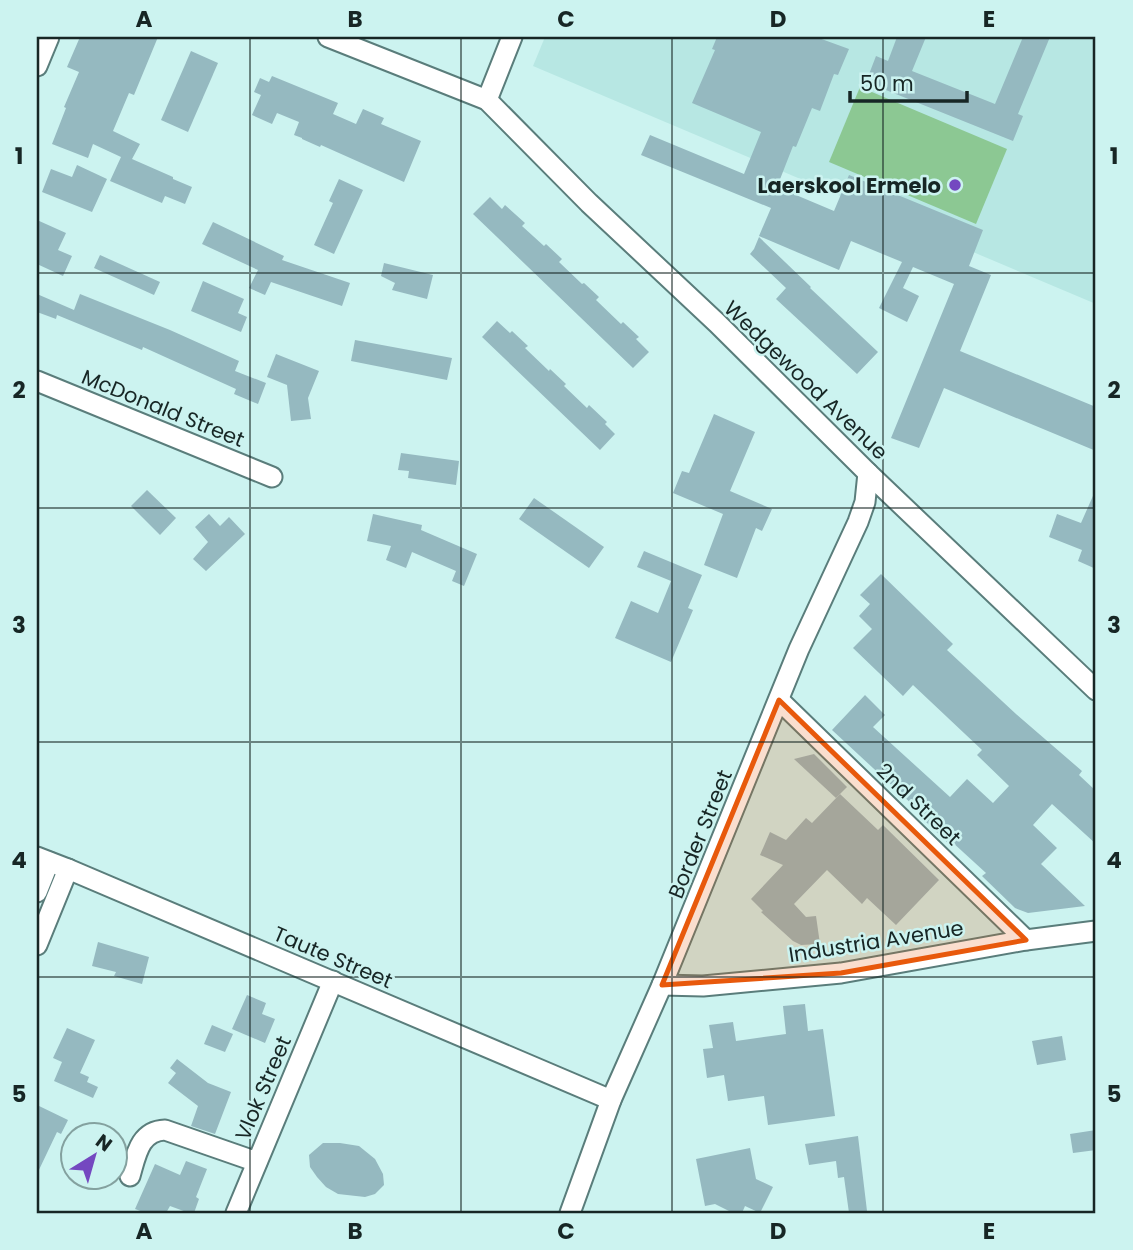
<svg xmlns="http://www.w3.org/2000/svg" width="1133" height="1250" font-family="Poppins,sans-serif">
<rect width="100%" height="100%" fill="#ccf3f0"/>
<!-- built -->
<polygon fill="#b7e7e3" points="545,37 1096,37 1096,304 533,66"/>
<!-- green -->
<polygon fill="#8cc893" points="860,87 1007,149 976,224 829,162"/>
<!-- building -->
<g fill="#95b9c0">
<polygon points="80,37 158,37 134,95 129,93 113,131 140,144 132,159 173,177 173,179 192,187 185,204 165,196 162,203 110,181 121,157 93,144 88,158 52,144 66,108 64,107 79,72 67,67"/>
<polygon points="717,37 816,37 849,49 838,75 834,74 820,111 812,108 796,147 793,146 777,187 834,211 849,175 983,230 969,266 991,275 960,351 1096,407 1096,451 944,388 919,448 891,438 954,284 913,267 903,288 919,296 907,322 879,308 902,262 851,241 839,270 759,236 771,208 641,155 650,135 744,174 761,132 692,103 715,50 712,49"/>
<polygon points="897,37 926,37 912,71 995,104 1023,37 1050,37 1018,114 1023,116 1013,141 866,82 876,56 888,61"/>
<polygon points="191,51 218,63 188,132 161,120"/>
<polygon points="272,76 338,103 333,114 356,124 363,109 384,118 381,124 421,141 404,182 321,145 320,147 302,139 302,138 294,135 299,122 277,113 272,124 252,115 261,95 254,92 260,78 269,82"/>
<polygon points="77,165 107,179 92,212 42,192 51,169 72,177"/>
<polygon points="339,179 363,190 334,254 314,245 333,203 329,201"/>
<polygon points="490,197 502,209 505,205 525,223 522,226 544,246 546,244 562,259 559,262 582,284 584,283 599,297 596,300 621,324 623,322 639,337 636,339 649,352 633,368 473,214"/>
<polygon points="37,220 66,233 58,250 72,256 63,276 37,264"/>
<polygon points="213,222 284,256 282,260 350,283 342,306 271,282 265,295 249,288 258,270 202,244"/>
<polygon points="759,237 811,287 810,288 878,352 857,374 776,299 786,288 750,254 754,249"/>
<polygon points="100,255 160,282 154,295 94,268"/>
<polygon points="384,263 433,275 427,299 392,290 395,283 381,276"/>
<polygon points="203,281 244,299 238,313 247,317 241,332 191,311"/>
<polygon points="37,294 74,310 80,294 170,330 239,361 235,371 266,383 258,404 234,394 236,389 143,347 142,350 57,315 56,319 37,312"/>
<polygon points="497,321 510,333 512,331 528,346 525,348 549,371 550,369 566,384 564,386 587,408 589,405 607,422 605,424 615,434 600,450 482,337"/>
<polygon points="355,340 452,358 447,380 351,361"/>
<polygon points="276,354 319,371 308,398 311,419 291,421 287,385 267,377"/>
<polygon points="714,414 755,432 730,491 772,509 762,531 756,528 737,578 704,565 723,514 673,493 682,471 689,473"/>
<polygon points="401,453 459,461 456,485 408,478 409,471 398,470"/>
<polygon points="1096,489 1096,569 1078,561 1082,550 1049,537 1057,514 1081,523"/>
<polygon points="147,490 176,518 160,535 131,506"/>
<polygon points="534,498 604,547 589,568 519,519"/>
<polygon points="209,514 220,526 229,517 245,534 206,571 193,559 208,542 195,527"/>
<polygon points="373,514 422,525 421,530 477,554 464,586 452,581 456,571 412,552 406,568 386,560 391,546 367,541"/>
<polygon points="644,551 702,575 688,608 693,610 671,662 615,638 631,601 658,613 671,581 637,567"/>
<polygon points="881,574 953,644 947,650 1016,714 1082,771 1079,775 1096,791 1096,844 1052,804 1033,825 1057,848 1041,864 1085,906 1028,913 1015,908 982,876 986,873 951,841 949,844 926,822 928,819 832,730 865,695 885,715 873,727 950,797 967,779 993,803 1009,786 977,755 982,750 913,685 903,696 853,648 872,629 859,616 870,604 860,595"/>
<polygon points="814,754 847,787 836,798 794,759"/>
<polygon points="840,794 878,830 883,825 939,880 896,925 867,898 862,904 827,870 794,904 806,917 816,916 820,944 801,945 793,941 761,912 763,911 751,899 783,865 760,855 770,832 786,840 806,818 812,823"/>
<polygon points="98,942 149,957 142,984 114,976 116,972 92,966"/>
<polygon points="247,995 266,1003 262,1014 275,1019 265,1043 232,1029"/>
<polygon points="805,1004 808,1031 823,1029 835,1116 768,1125 764,1096 728,1101 724,1075 707,1078 703,1049 713,1048 709,1025 733,1022 736,1041 786,1034 783,1006"/>
<polygon points="212,1025 233,1034 225,1052 204,1044"/>
<polygon points="67,1028 95,1040 80,1073 89,1077 87,1082 98,1087 93,1098 54,1081 62,1062 53,1058"/>
<polygon points="1062,1036 1066,1060 1037,1065 1032,1041"/>
<polygon points="177,1059 208,1083 231,1092 215,1134 191,1126 198,1106 168,1083 176,1073 170,1068"/>
<polygon points="37,1105 68,1120 61,1134 57,1132 37,1174"/>
<polygon points="1096,1130 1096,1150 1073,1153 1070,1134"/>
<polygon points="858,1136 867,1211 849,1213 844,1177 838,1178 836,1161 809,1165 805,1144"/>
<polygon points="323,1143 340,1143 359,1146 375,1159 383,1174 384,1185 375,1194 365,1197 338,1194 326,1187 317,1177 310,1167 309,1155"/>
<polygon points="750,1148 756,1179 773,1187 760,1213 745,1206 742,1213 733,1213 715,1204 705,1206 696,1159"/>
<polygon points="186,1161 207,1169 196,1197 199,1199 194,1213 189,1213 170,1206 166,1213 146,1213 135,1209 155,1164 180,1175"/>
</g>
<g fill="none" stroke-linecap="round" stroke-linejoin="round">
<defs>
<g id="minor">
<polyline points="328,37 487,100 589,203 717,323 868,473 1096,690"/>
<polyline points="37,66 49,37"/>
<polyline points="487,100 512,37"/>
<polyline points="37,381 272,477"/>
<polyline points="779,700 1026,940"/>
<polyline points="37,857 68,869 611,1100"/>
<polyline points="37,892 49,862"/>
<polyline points="37,945 68,869"/>
<polyline points="662,985 703,986 841,973 1026,940 1096,931"/>
<path d="M130 1176C136 1156 139 1131 165 1130L257 1162"/>
<polyline points="236,1213 333,981"/>
<polyline points="570,1213 611,1100 662,985 799,649 858,522 865,502 868,473"/>
</g>
</defs>
<!-- minor casing -->
<use href="#minor" stroke="#5a7d7b" stroke-width="23"/>
<!-- minor -->
<use href="#minor" stroke="#fff" stroke-width="19"/>
</g>
<!-- marked area -->
<path fill="#e8590c" fill-opacity="0.2" stroke="#e8590c" stroke-width="5" stroke-linejoin="round" d="M779 700 1026 940 841 973 662 985Z"/>
<!-- grid -->
<path fill="none" stroke="#172625" stroke-width="2" stroke-opacity="0.55" d="M250 37V1213M461 37V1213M672 37V1213M883 37V1213M37 273H1096M37 508H1096M37 742H1096M37 977H1096"/>
<!-- markers -->
<circle fill="#7448c0" stroke="#ccf3f0" stroke-width="2.5" cx="955" cy="185" r="7"/>
<g text-anchor="middle" dominant-baseline="central" stroke-width="5" stroke-linejoin="round" paint-order="stroke">
<!-- poi labels -->
<g font-size="21" font-weight="bold" fill="#172625" stroke="#ccf3f0" text-anchor="end">
<text x="941" y="185">Laerskool Ermelo</text>
</g>
<!-- street labels -->
<g font-size="21" fill="#172625" stroke="#ccf3f0">
<text transform="translate(806 380) rotate(44)">Wedgewood Avenue</text>
<text transform="translate(163 408) rotate(22)">McDonald Street</text>
<text transform="translate(919 804) rotate(44)">2nd Street</text>
<text transform="translate(700 834) rotate(-68)">Border Street</text>
<text transform="translate(876 941) rotate(-9)">Industria Avenue</text>
<text transform="translate(333 957) rotate(23)">Taute Street</text>
<text transform="translate(263 1088) rotate(-67)">Vlok Street</text>
</g>
</g>
<!-- border -->
<rect width="1133" height="1250" fill="none" stroke="#ccf3f0" stroke-width="77"/>
<!-- north arrow -->
<g transform="translate(94 1156) rotate(37)"><circle r="33" fill="#ccf3f0" stroke="#84a19f" stroke-width="2"/>
<path d="M0-5L12 26L0 18L-12 26Z" fill="#7448c0"/>
<text y="-10" font-size="19" font-weight="bold" text-anchor="middle" fill="#172625">N</text>
</g>
<!-- scale -->
<path d="M850 91v10h117v-10" fill="none" stroke="#172625" stroke-width="3.5"/>
<text x="860" y="91" font-size="21" fill="#172625" stroke="#ccf3f0" stroke-width="5" paint-order="stroke">50 m</text>
<rect x="38" y="38" width="1056" height="1174" fill="none" stroke="#172625" stroke-width="2.5"/>
<g font-size="23" text-anchor="middle" font-weight="bold" fill="#172625">
<text x="144" y="27">A</text>
<text x="355" y="27">B</text>
<text x="566" y="27">C</text>
<text x="778" y="27">D</text>
<text x="989" y="27">E</text>
<text x="19" y="164">1</text>
<text x="1114" y="164">1</text>
<text x="19" y="398">2</text>
<text x="1114" y="398">2</text>
<text x="19" y="633">3</text>
<text x="1114" y="633">3</text>
<text x="19" y="868">4</text>
<text x="1114" y="868">4</text>
<text x="19" y="1102">5</text>
<text x="1114" y="1102">5</text>
<text x="144" y="1239">A</text>
<text x="355" y="1239">B</text>
<text x="566" y="1239">C</text>
<text x="778" y="1239">D</text>
<text x="989" y="1239">E</text>
</g>
</svg>
